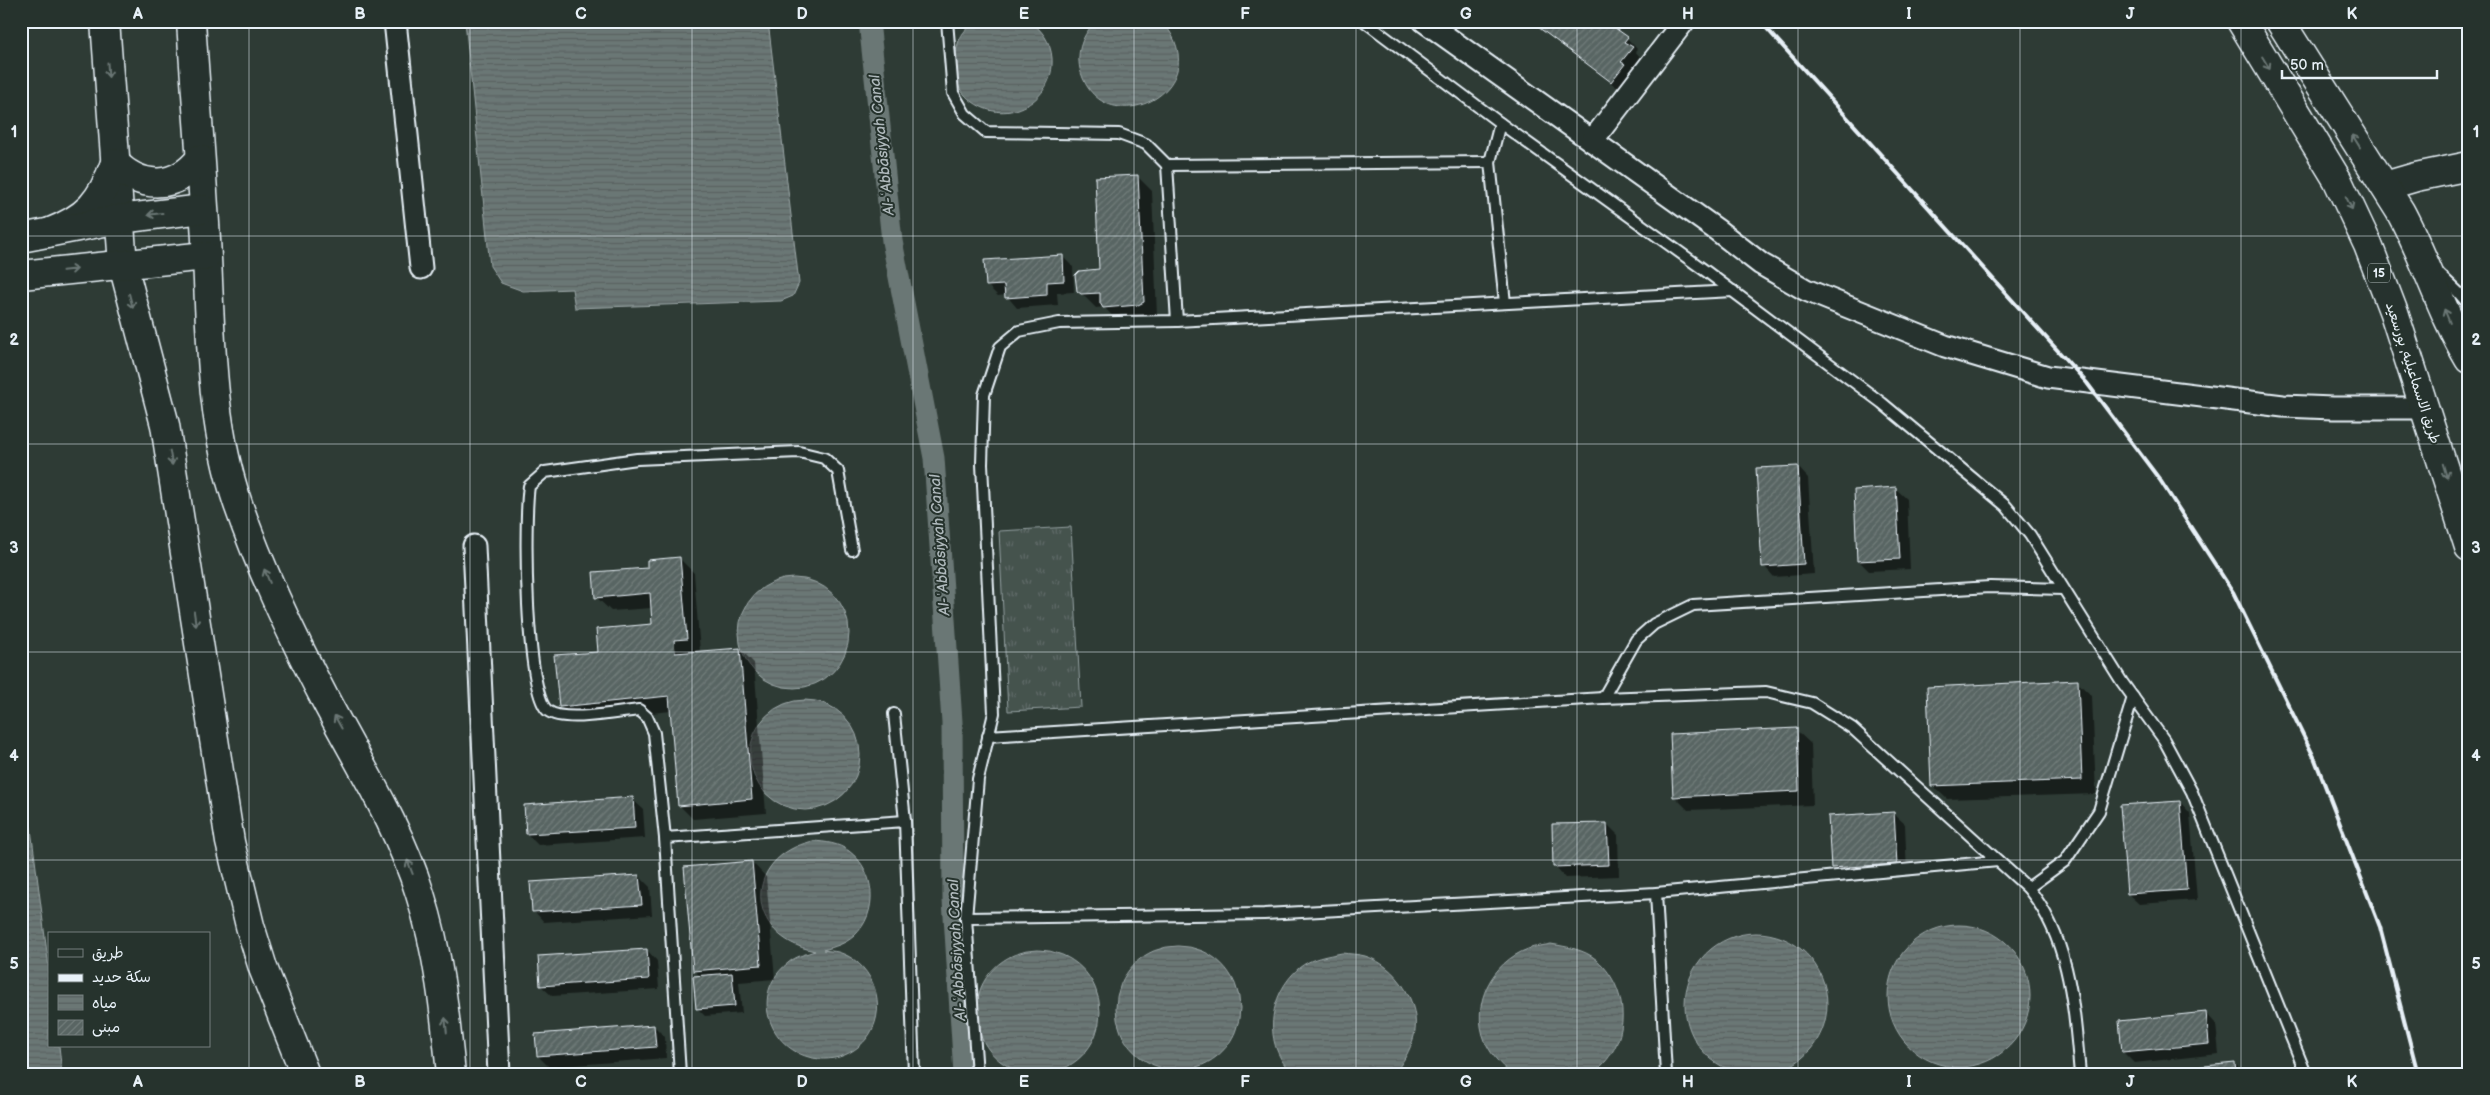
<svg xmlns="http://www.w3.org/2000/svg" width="2490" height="1095" font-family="'Balsamiq Sans','Playpen Sans Arabic',sans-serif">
<defs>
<pattern id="grass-tufts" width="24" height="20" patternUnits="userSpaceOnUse" patternTransform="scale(1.25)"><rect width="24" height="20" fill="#45524e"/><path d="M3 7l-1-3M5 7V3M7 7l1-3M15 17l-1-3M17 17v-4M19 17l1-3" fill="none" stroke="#606b68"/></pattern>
<pattern id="water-rules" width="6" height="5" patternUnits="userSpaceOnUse" patternTransform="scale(1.25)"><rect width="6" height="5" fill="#6b7775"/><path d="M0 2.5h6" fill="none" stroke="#586060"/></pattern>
<pattern id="building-hatch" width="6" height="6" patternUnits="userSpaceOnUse" patternTransform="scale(1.25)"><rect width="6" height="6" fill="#596563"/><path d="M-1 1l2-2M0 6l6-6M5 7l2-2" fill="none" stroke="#717c7a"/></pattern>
</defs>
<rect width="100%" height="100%" fill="#2e3b35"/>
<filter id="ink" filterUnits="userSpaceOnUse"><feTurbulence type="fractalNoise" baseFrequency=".02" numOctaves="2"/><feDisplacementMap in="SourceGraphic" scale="10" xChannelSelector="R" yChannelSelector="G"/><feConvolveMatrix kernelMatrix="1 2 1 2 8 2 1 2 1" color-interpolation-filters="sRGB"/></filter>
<g filter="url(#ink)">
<!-- grass -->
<polygon fill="url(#grass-tufts)" stroke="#96a2a3" points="1071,527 1081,707 1008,711 999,531"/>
<!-- water -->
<g fill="url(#water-rules)" stroke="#9da8a9">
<polygon points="465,21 768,21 799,283 793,296 781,301 575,308 572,289 523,291 501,283 490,266"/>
<path d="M976 21H1029C1042 29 1051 43 1052 58 1055 101 1007 127 973 102 967 98 959 90 957 82 956 77 956 72 956 67 954 48 959 32 976 21Z"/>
<path d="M1096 21H1162C1222 91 1100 148 1080 69 1076 51 1083 34 1096 21Z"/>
<circle cx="794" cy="633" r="55"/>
<circle cx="805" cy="755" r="55"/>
<polygon points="21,752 49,968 49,1046 59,1046 62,1074 21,1074"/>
<path d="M813 841C826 842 838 843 849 851 876 871 879 913 854 936 845 944 834 947 823 950 828 951 834 951 838 952 870 961 886 999 873 1028 867 1042 853 1053 839 1057 782 1072 740 1001 788 963 796 956 806 954 815 951 744 937 742 857 813 841Z"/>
<circle cx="1959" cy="996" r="71"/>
<circle cx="1756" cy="1004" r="71"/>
<path d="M1551 944C1567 947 1584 949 1597 960 1632 991 1631 1048 1591 1074H1511C1500 1064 1491 1055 1485 1041 1470 1004 1492 962 1528 949 1535 946 1543 946 1551 944Z"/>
<circle cx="1178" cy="1008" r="62"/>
<circle cx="1038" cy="1012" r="62"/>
<path d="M1342 953C1349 954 1358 954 1365 956 1396 965 1422 1004 1414 1036 1410 1051 1403 1062 1394 1074H1293C1262 1045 1268 995 1299 968 1311 958 1327 956 1342 953Z"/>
</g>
<!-- shadow -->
<g fill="#0007">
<polygon points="1531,21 1627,38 1637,49 1635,51 1642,59 1623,92"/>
<polygon points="1137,176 1152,191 1157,316 1118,322 1104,307 1096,308 1078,290 1100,270"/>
<polygon points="1062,256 1073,267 1074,292 1057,293 1058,305 1017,308 1006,295 998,296 987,285"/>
<polygon points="1798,467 1808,478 1814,574 1774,577 1764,566"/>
<polygon points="1896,489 1907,499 1910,569 1869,571 1859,561"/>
<polygon points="679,558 694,573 700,652 740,649 754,663 766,813 693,819 679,805 671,711 574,721 560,706 600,653 653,626 652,608 611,611 596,597 649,569"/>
<polygon points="2077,682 2092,696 2096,794 1947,799 1932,785"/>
<polygon points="1796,730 1811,744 1813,805 1688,810 1674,796"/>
<polygon points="632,799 643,809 645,838 538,845 527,834"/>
<polygon points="2180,802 2190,813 2197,900 2139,904 2128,894"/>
<polygon points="1894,814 1905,824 1907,875 1843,878 1832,867"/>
<polygon points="1607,824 1618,835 1619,876 1565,878 1555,867"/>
<polygon points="752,862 766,877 775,979 739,982 742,1013 705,1016 698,1009 701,977 694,970"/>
<polygon points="639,876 650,887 652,915 544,922 534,911"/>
<polygon points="647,950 657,961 659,989 552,996 541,986"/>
<polygon points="2206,1013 2216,1024 2219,1054 2134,1063 2123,1052 2120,1022"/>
<polygon points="654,1026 665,1037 666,1058 549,1067 538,1056"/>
<polygon points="2235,1064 2245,1074 2145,1074"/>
</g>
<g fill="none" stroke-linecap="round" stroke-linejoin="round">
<!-- canal -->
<polyline stroke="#6b7775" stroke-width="21" points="869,21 892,241 934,458 952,722 953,900 964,1074"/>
</g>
<!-- building -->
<g fill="url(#building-hatch)" stroke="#e8f1f8">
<polygon points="1530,21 1605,21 1628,37 1624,42 1633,47 1621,62 1625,64 1611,82"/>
<polygon points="1138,175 1144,302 1138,305 1103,308 1100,303 1100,293 1081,294 1077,291 1075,275 1079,271 1099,269 1095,177"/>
<polygon points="1063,255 1064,281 1047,282 1047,295 1005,298 1004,285 986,286 984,260"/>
<polygon points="1798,466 1804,564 1762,567 1756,468"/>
<polygon points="1896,487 1900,559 1857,561 1854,490"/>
<polygon points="680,557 687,639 674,640 675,653 740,648 752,799 678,806 669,696 559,707 554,655 598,652 596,629 652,624 650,593 595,598 593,572 647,568 647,560"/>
<polygon points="2078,680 2082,780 1931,786 1927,687"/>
<polygon points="1797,728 1799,791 1673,797 1670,734"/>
<polygon points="633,797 635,828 526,834 524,805"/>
<polygon points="2180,801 2187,890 2127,894 2120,805"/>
<polygon points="1894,812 1897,864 1831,868 1828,816"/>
<polygon points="1607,823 1609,865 1553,867 1552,824"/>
<polygon points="752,861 761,965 693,971 684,867"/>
<polygon points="639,875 642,905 532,912 530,882"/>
<polygon points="647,949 649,979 540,986 538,956"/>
<polygon points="732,973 735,1006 696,1009 693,976"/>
<polygon points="2206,1012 2209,1044 2122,1052 2119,1021"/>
<polygon points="654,1025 656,1047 537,1056 535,1034"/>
<polygon points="2235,1063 2236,1074 2143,1074 2143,1072"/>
</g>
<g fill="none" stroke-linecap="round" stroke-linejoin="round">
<defs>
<g id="lane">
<polyline points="947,21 953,93 965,114 986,132 1119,134 1146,144 1167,165 1177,321"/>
<polyline points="1364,21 1500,123 1707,272 1882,403 2006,506 2030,535 2122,682 2164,740 2192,792 2306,1074"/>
<polyline points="1500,123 1490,162 1505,303"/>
<polyline points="1167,165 1490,162"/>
<polyline points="2437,272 2457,291 2469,305"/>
<polyline points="1603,698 1636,640 1654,624 1693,605 1990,587 2063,589"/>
<polyline points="894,714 905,821"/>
<path d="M988 736 1603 698 1766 692 1812 703 1852 728 2028 888C2071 940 2074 1010 2080 1074"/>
<polyline points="665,838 905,821 914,1074"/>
<polyline points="2028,888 2065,861 2099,811 2133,697"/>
<polyline points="1656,893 1666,1074"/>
<polyline points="966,918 1264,914 1656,893 1998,861"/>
<path d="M680 1074 665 838 654 733 647 717 639 710C619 712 564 723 548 711 525 694 524 519 529 486L545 472 637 459 799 452 824 458 838 471 852 550"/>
<polyline points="977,1074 966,918 978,779 994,713 982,464 984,395 1000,347 1019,331 1059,323 1177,321 1733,291"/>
</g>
<g id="street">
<polyline points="395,21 421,268"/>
<polyline points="1424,21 1717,230 1761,264 1806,290 1945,346 2048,377 2283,406 2333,408 2425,408"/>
<polyline points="1592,141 1684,21"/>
<polyline points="474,546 499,1074"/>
</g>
<g id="secondary">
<polyline points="105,21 123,265 165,425 230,842 250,926 263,968 305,1074"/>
<path d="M191 21C196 100 203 179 207 258 211 341 211 425 238 504 261 571 293 638 326 701 359 764 399 826 420 894 439 953 445 1013 451 1074"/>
<polyline points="2385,186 2416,177 2469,166"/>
<path d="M48 233C87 218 101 202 115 163 142 190 176 189 200 159"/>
<polyline points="21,238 119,219 203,209"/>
<polyline points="21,275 206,256"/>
</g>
<g id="highway">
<polyline points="2241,21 2337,179 2368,245 2394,313 2469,547"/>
<path d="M2280 21 2400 211C2426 259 2441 312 2469 359"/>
</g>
</defs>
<!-- lane casing -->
<use href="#lane" stroke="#e8f1f8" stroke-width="14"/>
<!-- street casing -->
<use href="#street" stroke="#e8f1f8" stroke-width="25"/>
<!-- secondary casing -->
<use href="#secondary" stroke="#e8f1f8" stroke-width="31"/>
<!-- highway casing -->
<use href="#highway" stroke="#e8f1f8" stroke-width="31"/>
<!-- lane -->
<use href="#lane" stroke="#26332d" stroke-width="10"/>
<!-- street -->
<use href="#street" stroke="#26332d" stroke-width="21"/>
<!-- secondary -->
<use href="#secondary" stroke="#26332d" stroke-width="28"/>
<!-- highway -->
<use href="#highway" stroke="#26332d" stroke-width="28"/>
<!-- rail -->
<polyline stroke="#e8f1f8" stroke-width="4" points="1760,21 2087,383 2160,480 2233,592 2314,757 2380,927 2418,1074"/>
</g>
<!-- one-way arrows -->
<defs><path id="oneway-shaft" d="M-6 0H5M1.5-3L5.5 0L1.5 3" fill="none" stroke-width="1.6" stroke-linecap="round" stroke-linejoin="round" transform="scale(1.25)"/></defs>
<g stroke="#6a7674">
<use href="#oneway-shaft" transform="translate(2266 63) rotate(59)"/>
<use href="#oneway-shaft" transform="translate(108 70) rotate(86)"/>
<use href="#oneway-shaft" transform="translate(2356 141) rotate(-122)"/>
<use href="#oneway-shaft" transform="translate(2349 203) rotate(64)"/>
<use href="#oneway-shaft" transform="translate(155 214) rotate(173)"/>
<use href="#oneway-shaft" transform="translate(70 270) rotate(-6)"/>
<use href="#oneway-shaft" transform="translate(131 301) rotate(75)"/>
<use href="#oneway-shaft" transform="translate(2447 316) rotate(-112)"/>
<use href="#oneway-shaft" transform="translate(171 458) rotate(80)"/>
<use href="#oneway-shaft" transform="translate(2445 471) rotate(73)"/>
<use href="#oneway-shaft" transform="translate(267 576) rotate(-112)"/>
<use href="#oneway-shaft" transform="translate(195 619) rotate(82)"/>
<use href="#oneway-shaft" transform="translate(338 722) rotate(-119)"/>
<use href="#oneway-shaft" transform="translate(410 867) rotate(-111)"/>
<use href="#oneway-shaft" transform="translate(446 1025) rotate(-96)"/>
</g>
</g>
<!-- grid -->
<path fill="none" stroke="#e8f1f8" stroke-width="1" stroke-opacity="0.55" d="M249 21V1074M470 21V1074M692 21V1074M913 21V1074M1134 21V1074M1356 21V1074M1577 21V1074M1798 21V1074M2020 21V1074M2241 21V1074M21 236H2469M21 444H2469M21 652H2469M21 860H2469"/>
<g text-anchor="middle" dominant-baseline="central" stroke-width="4" stroke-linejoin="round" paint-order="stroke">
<!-- shield labels -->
<rect fill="#26332d" stroke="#aeb8bb" stroke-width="1" x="2368" y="263.5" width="22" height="19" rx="4"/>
<g font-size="12" font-weight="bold" fill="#e8f1f8">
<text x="2379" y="273">15</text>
</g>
<!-- street labels -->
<g font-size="14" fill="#e8f1f8" stroke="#26332d">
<text transform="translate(2413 373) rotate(72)">طريق الاسماعيليه, بورسعيد</text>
</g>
<!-- water labels -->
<g font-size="15" font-style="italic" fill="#b0babd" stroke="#26332d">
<text transform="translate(882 145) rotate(-96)">Al-ʿAbbāsiyyah Canal</text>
<text transform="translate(940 545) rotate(-94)">Al-ʿAbbāsiyyah Canal</text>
<text transform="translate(957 950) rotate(-93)">Al-ʿAbbāsiyyah Canal</text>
</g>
</g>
<!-- margin -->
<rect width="2490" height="1095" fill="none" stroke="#26332d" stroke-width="55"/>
<!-- legend -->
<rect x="48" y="932" width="162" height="115" fill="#26332d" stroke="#747f7e"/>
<rect x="58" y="949" width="25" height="8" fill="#26332d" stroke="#747f7e"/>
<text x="92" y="958" font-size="15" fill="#e8f1f8">طريق</text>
<rect x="58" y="974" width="25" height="8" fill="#e8f1f8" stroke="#747f7e"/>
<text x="92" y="982" font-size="15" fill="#e8f1f8">سكة حديد</text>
<rect x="58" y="995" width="25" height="15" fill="url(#water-rules)" stroke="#747f7e"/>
<text x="92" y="1008" font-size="15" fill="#e8f1f8">مياه</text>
<rect x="58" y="1020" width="25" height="15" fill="url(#building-hatch)" stroke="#747f7e"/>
<text x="92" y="1032" font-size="15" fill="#e8f1f8">مبنى</text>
<!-- scale -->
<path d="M2282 70v8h155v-8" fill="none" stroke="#e8f1f8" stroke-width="2.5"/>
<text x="2290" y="70" font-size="15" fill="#e8f1f8" stroke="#26332d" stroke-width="4" paint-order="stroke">50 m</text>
<rect x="28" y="28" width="2434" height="1040" fill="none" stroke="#e8f1f8" stroke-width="2"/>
<g font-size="16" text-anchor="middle" font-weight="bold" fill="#e8f1f8">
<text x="138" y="19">A</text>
<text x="360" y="19">B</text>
<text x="581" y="19">C</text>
<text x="802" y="19">D</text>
<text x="1024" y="19">E</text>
<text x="1245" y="19">F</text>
<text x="1466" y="19">G</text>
<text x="1688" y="19">H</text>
<text x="1909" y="19">I</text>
<text x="2130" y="19">J</text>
<text x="2352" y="19">K</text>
<text x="14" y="137">1</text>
<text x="2476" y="137">1</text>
<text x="14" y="345">2</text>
<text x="2476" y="345">2</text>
<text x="14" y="553">3</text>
<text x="2476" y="553">3</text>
<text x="14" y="761">4</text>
<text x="2476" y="761">4</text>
<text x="14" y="969">5</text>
<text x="2476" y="969">5</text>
<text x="138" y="1087">A</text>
<text x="360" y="1087">B</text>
<text x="581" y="1087">C</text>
<text x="802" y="1087">D</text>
<text x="1024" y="1087">E</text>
<text x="1245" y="1087">F</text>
<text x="1466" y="1087">G</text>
<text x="1688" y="1087">H</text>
<text x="1909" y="1087">I</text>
<text x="2130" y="1087">J</text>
<text x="2352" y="1087">K</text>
</g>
</svg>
